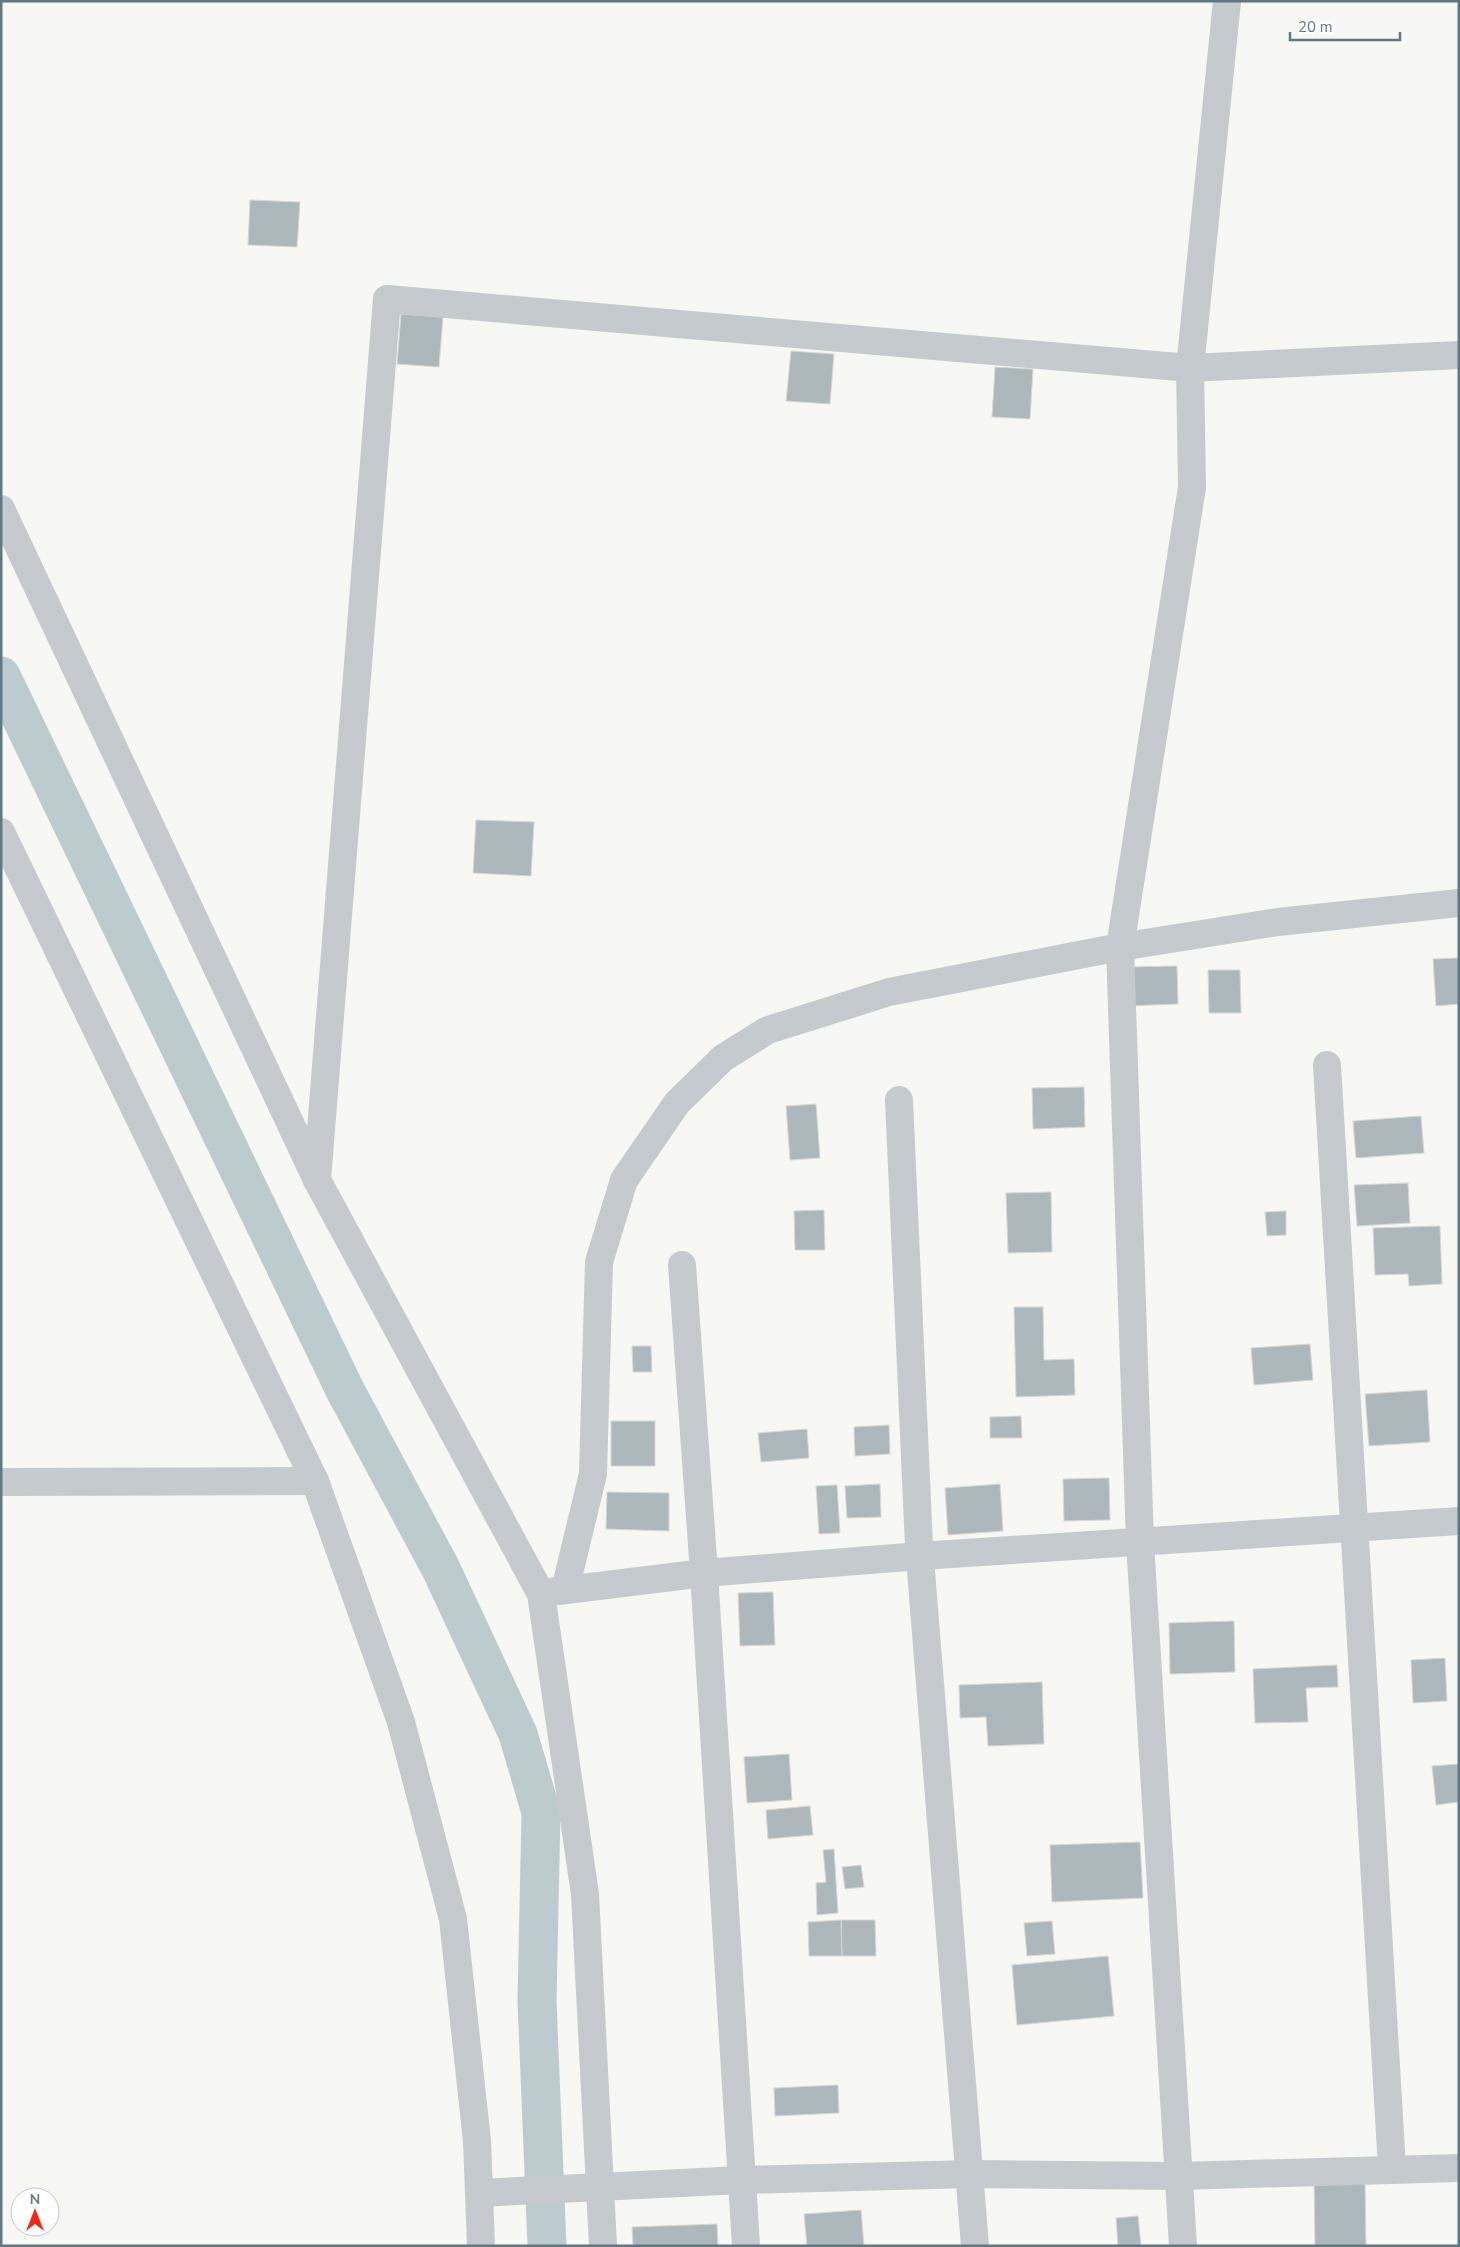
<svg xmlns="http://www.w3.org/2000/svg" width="1460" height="2247" font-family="'Nunito Sans',sans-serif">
<rect width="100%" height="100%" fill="#f7f7f4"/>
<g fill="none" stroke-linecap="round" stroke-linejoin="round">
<!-- canal -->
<polyline stroke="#bcccce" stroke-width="39" points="1,676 345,1390 441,1569 518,1734 541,1812 537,2001 547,2246"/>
</g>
<!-- building -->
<g fill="#adb8bc" stroke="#d9d8d6">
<polygon points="250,200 300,202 297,247 248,245"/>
<polygon points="401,314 443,317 439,367 397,364"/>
<polygon points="791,351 834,354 830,404 786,401"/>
<polygon points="995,367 1033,369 1030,419 992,417"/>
<polygon points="476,820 534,822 531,876 473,873"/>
<polygon points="1459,958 1459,1004 1436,1006 1433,959"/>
<polygon points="1177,966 1178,1004 1128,1006 1127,967"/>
<polygon points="1208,970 1240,970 1241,1013 1209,1013"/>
<polygon points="1084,1087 1085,1127 1033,1129 1032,1088"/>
<polygon points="816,1104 820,1158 790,1160 786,1106"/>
<polygon points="1421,1116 1424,1153 1356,1158 1353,1121"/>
<polygon points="1408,1183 1410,1223 1357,1226 1354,1185"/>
<polygon points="1051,1192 1052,1252 1008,1253 1006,1193"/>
<polygon points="824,1210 825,1250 795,1250 794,1211"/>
<polygon points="1286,1211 1286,1235 1267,1236 1265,1212"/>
<polygon points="1440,1226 1442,1284 1409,1286 1408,1274 1375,1275 1373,1228"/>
<polygon points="1014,1307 1043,1307 1044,1360 1074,1359 1075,1395 1016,1397"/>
<polygon points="1310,1344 1313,1380 1254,1385 1251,1348"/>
<polygon points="632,1346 651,1346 652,1372 633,1372"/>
<polygon points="1427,1390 1430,1442 1369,1446 1365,1394"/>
<polygon points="1021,1416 1022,1438 990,1438 990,1417"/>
<rect x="611" y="1421" width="44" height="45"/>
<polygon points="889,1425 890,1454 855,1456 854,1427"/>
<polygon points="807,1429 809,1458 761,1462 758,1433"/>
<polygon points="1109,1478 1110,1520 1064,1521 1063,1479"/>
<polygon points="880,1484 881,1517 847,1518 845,1486"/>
<polygon points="1000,1484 1003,1531 948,1535 945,1488"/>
<polygon points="837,1485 840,1533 819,1534 816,1486"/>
<polygon points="607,1492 669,1493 669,1531 606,1529"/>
<polygon points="773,1592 775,1645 740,1646 738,1593"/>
<polygon points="1234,1621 1235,1672 1170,1674 1169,1623"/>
<polygon points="1445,1658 1447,1701 1413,1703 1411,1660"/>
<polygon points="1337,1665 1338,1687 1306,1688 1308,1722 1255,1723 1253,1669"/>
<polygon points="1042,1682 1044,1744 988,1746 986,1717 960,1718 959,1685"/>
<polygon points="789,1754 792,1800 747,1803 744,1757"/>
<polygon points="1459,1764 1459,1802 1436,1805 1432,1766"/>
<polygon points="810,1806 813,1835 768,1839 766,1810"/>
<polygon points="1140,1842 1143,1898 1052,1902 1050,1845"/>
<polygon points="834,1849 838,1913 817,1915 816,1883 826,1882 823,1850"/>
<polygon points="861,1865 864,1887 845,1889 842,1867"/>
<polygon points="841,1920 875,1920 876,1956 842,1956"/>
<polygon points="841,1920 842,1956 809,1956 808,1922"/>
<polygon points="1052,1921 1055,1954 1027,1956 1024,1923"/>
<polygon points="1108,1956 1114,2016 1017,2025 1012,1965"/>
<polygon points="838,2085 839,2113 775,2116 774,2088"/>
<polygon points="1365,2182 1366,2246 1315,2246 1314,2183"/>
<polygon points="861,2210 864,2246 807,2246 804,2214"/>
<polygon points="1138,2216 1141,2246 1118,2246 1116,2218"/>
<polygon points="717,2224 718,2246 633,2246 632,2227"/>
</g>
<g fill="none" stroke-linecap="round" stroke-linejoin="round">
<!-- minor -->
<g stroke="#c4cacd" stroke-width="28">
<polyline points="1327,1065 1392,2168"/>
<polyline points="899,1100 919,1546 975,2246"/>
<polyline points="317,1180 387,299 1190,368 1459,355"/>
<polyline points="682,1265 704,1573 746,2246"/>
<polyline points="1,1482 315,1481"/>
<polyline points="565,1590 593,1474 599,1262 624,1180 677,1103 723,1058 768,1030 889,992 1120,947 1278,922 1459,903"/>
<polyline points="550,1592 704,1573 920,1556 1459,1521"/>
<polyline points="479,2193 741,2180 971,2174 1179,2176 1459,2168"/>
<polyline points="1183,2246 1140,1542 1120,947 1192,487 1190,368 1227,1"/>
</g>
<!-- tertiary -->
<g stroke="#c4cacd" stroke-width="28">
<polyline points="1,509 317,1180 541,1594 585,1894 603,2246"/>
<polyline points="1,832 315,1481 401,1722 453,1919 477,2141 481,2246"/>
</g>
</g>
<!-- border -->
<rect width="1460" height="2247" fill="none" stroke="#5f7882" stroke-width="5"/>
<!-- north arrow -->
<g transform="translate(35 2212)"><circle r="24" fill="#ffffff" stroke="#bfc9cd"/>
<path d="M0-4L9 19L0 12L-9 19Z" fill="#f22819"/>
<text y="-8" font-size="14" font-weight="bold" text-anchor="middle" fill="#5f7882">N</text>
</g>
<!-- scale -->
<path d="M1290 32v8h110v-8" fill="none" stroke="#5f7882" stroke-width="2.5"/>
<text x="1298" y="32" font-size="15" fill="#5f7882" stroke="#ffffff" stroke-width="4" paint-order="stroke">20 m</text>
</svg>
